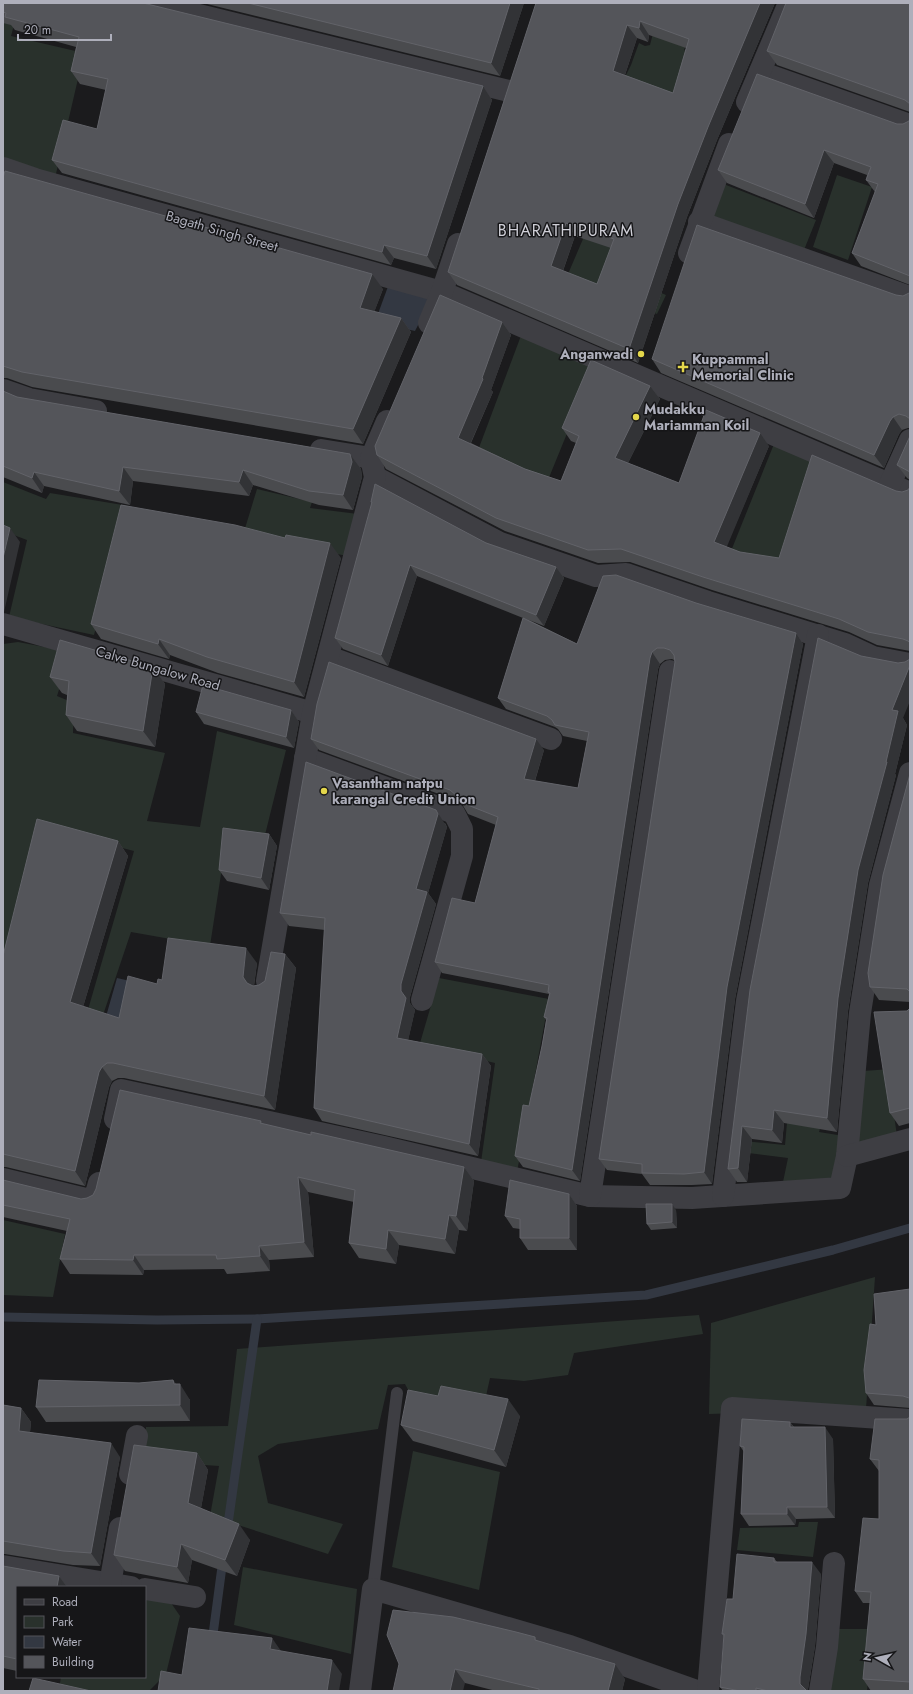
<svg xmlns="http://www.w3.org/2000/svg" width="913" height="1694" font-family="Jost,sans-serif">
<rect width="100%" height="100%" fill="#1b1b1d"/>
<!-- green -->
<g fill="#29312c">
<polygon points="3,3 20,3 11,36 84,53 55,178 3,161"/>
<polygon points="659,10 696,19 684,50 744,70 680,100 623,81 631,65 639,43 645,46 650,45"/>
<polygon points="837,175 872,187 848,260 813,247"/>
<polygon points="721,183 816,220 802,255 704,221"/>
<polygon points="592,218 626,228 611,271 666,295 657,314 565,281"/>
<polygon points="522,333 595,365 548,480 477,453"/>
<polygon points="30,403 3,482 46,499 50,493 129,506 94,635 9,617 27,540 3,531 3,410"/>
<polygon points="774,444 820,463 787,565 731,551"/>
<polygon points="257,489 312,502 310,508 358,514 347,556 243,535"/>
<polygon points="18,642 71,652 57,696 74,703 73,733 165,753 147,821 200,827 217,731 286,750 264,839 227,835 210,946 131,932 99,1027 85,1020 134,851 44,828 3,995 3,644"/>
<polygon points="439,978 549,999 517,1172 481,1162 495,1063 449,1052 413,1067"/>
<polygon points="891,1069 889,1080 897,1136 854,1149 863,1071"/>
<polygon points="788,1111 824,1116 819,1132 844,1136 837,1183 783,1182 788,1158 733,1151 733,1140 785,1145"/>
<polygon points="3,1220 65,1234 53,1297 3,1295"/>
<polygon points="875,1277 866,1409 709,1414 711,1323"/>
<polygon points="699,1315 703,1334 574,1353 568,1375 524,1381 490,1378 484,1405 414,1401 405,1384 388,1385 378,1429 278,1444 258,1456 268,1503 343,1524 328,1554 210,1516 219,1466 145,1461 146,1427 228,1426 237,1349"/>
<polygon points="413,1451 500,1472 479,1590 392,1567"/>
<polygon points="799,1522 818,1522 813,1557 737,1550 740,1528 798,1527"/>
<polygon points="243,1567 357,1589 351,1654 234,1625"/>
<polygon points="145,1596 169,1600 180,1616 166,1674 149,1691 69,1691 59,1689 61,1677 145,1677"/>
<polygon points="831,1629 873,1629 867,1691 823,1691"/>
</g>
<!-- water -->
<g fill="#333842">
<polygon points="390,281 434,294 415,331 375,322"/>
<polygon points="117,978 139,983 127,1027 105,1020"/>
</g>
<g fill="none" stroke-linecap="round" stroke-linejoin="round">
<!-- stream -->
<g stroke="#333842" stroke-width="9">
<polyline points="3,1317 157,1320 257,1319 646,1295 833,1250 910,1228"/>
<polyline points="227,1531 257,1319"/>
<polyline points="212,1642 223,1559"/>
</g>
<!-- lane -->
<polyline stroke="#3e3e43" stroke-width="12" points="373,1589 397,1393"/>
<!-- street -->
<g stroke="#3e3e43" stroke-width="22">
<polyline points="150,3 509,91"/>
<polyline points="760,72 910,125"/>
<polyline points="747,102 789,3"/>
<polyline points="3,168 35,179 442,292 910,493"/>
<polyline points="699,222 910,297"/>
<polyline points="689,253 729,144"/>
<polyline points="429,323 442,292 458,244"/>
<polyline points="3,390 29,399 96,411"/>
<polyline points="321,450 371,458"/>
<polyline points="375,477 500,543 596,576 626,574 708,602 845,644 873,657 910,664"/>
<polyline points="890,484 910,440"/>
<polyline points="3,624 313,713"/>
<polyline points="329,657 551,739"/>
<polyline points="305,758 454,813 462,829 462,856 422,1000"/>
<polyline points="267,981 313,713 375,477 371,458 387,421"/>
<polyline points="115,1119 121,1090 384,1147 590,1196 692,1198 840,1188 847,1156 860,1013 880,885 910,773"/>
<polyline points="847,1156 910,1139"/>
<polyline points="3,1179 94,1201 99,1183"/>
<polyline points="590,1196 670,671"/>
<polyline points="723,1196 747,1001 818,635"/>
<polyline points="130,1474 137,1436"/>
<polyline points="3,1566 131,1587"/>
<polyline points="110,1584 120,1528"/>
<polyline points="145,1589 195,1597"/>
<polyline points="360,1691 373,1589 570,1646 697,1691"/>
<polyline points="708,1691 732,1408 910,1420"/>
<polyline points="820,1691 827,1647 834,1563"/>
</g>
</g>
<!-- wall -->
<g fill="#4a4b4e" fill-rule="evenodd">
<polygon points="3,3 483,86 492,100 436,269 394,258 391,265 62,173 52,160 97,129 106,90 80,84 71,71 76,47 15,30 11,25 3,23"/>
<polygon points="203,3 524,3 500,76"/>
<path d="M536 3H775L717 140 687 217 638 363 457 285 448 272ZM649 35 686 48 673 93 625 75 637 38 648 42ZM575 236 611 248 597 284 563 271Z"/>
<polygon points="910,3 910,112 777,65 767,51"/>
<polygon points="910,119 910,285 861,266 852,253 875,192 866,180 867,175 834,163 814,218 727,183 718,170 897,124 903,124 909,121"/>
<polygon points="3,178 383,289 374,312 401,318 411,332 363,444 32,387 7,378 3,378"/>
<polygon points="910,292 910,428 908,428 902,430 899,434 884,468 661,373 652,359 896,295 903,296 909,293"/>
<polygon points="502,322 511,335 491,390 493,392 471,443 525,469 561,481 576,443 571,441 562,428 650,386 660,399 628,463 679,483 769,446 726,547 740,552 779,558 896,491 902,492 908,490 910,487 910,651 877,645 849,632 712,590 630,562 598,563 505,531 386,469 377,455"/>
<polygon points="3,391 17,397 350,454 361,469 362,477 353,510 319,505 253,485 249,496 133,481 130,505 44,486 42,493 3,477"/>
<polygon points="910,436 910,480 907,478 897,465"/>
<polygon points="371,502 556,567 564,578 544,626 529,620 577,644 696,603 796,633 803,644 735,999 712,1184 692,1185 650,1185 642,1174 607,1170 599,1159 675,662 674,660 672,659 665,660 660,664 658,669 580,1181 523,1167 515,1156 529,1106 542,1046 546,1020 544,1017 549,994 442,973 435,962 475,903 496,825 468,814 462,804 458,801 319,750 311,739 544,750 535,781 578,788 587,741 563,736 558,729 555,727 506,709 498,698 523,618 417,576 388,666 343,649 335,638 372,504"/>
<polygon points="341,558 304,697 218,673 170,655 169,659 101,639 91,624"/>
<polygon points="861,656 898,663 905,662 903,718 907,725 895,774 896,775 868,883 848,1011 837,1132 784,1123 782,1143 752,1139 747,1182 737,1182 728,1169"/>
<polygon points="153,667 165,684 155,747 77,731 66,715 67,695 62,693 50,677"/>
<polygon points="291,710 299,722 294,748 204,724 196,712"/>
<polygon points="910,774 910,1002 879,1000 870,987"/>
<polygon points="445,823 447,827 428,893 436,904 410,997 410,1003 415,1010 408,1040 482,1054 491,1066 478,1156 322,1121 314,1108 325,930 289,926 280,913"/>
<polygon points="269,834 277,846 269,890 227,881 219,870"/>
<polygon points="118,841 128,856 83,1007 119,1018 162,980 257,963 254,986 259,985 265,981 285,954 296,968 275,1110 124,1078 118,1078 112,1081 109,1087 85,1186 6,1167 3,1167 3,956"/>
<polygon points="910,1008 910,1123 899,1126 890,1113"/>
<polygon points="261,1121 263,1124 311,1135 464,1167 474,1181 467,1231 459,1230 455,1254 399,1245 396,1264 359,1258 349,1243 354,1202 308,1192 314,1257 269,1260 270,1271 227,1274 224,1269 144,1270 143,1275 70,1274 60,1259 67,1231 3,1217 3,1180 81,1199 87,1198"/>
<polygon points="569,1194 577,1206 577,1250 528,1250 520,1238 520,1229 513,1228 505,1216"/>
<polygon points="676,1210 677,1228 651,1230 647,1224"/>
<polygon points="910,1289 910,1408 874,1405 866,1393 876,1325"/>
<polygon points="173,1380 176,1384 190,1400 190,1421 46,1422 36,1407 139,1383"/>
<polygon points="3,1405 21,1408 31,1422 30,1432 120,1457 100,1566 73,1565 5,1554 3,1554"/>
<polygon points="520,1416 506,1467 413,1441 401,1425"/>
<polygon points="910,1417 910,1691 871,1691 863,1679 870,1603 863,1603 855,1591 879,1519 879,1471 870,1459 907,1419"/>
<polygon points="790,1422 794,1427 833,1439 835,1518 796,1519 795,1525 749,1526 741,1514 744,1452 740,1446"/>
<polygon points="197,1453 208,1470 201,1508 250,1540 237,1576 192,1560 188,1583 125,1571 114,1555"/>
<polygon points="774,1558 777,1562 821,1574 815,1646 808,1689 808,1691 723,1691 720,1687 724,1637 722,1634 733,1599"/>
<polygon points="3,1566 59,1576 67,1587 17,1587 17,1671 3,1668"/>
<polygon points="535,1637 537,1641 625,1679 622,1691 496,1691 465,1683 393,1691"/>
</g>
<!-- shaded-wall -->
<g fill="#323336">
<polygon points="510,3 524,3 500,76 491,63"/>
<polygon points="760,3 775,3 717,140 687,217 638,363 629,349 678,204 708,127"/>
<polygon points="640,21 649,35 648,42 639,28"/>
<polygon points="627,25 637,38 622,84 613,71"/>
<polygon points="483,86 492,100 436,269 427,256"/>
<polygon points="824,150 834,163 814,218 805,204"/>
<polygon points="566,223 575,236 560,279 551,266"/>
<polygon points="384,245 394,258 391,265 382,252"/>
<polygon points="372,274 383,289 370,323 360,308"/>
<polygon points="401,318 411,332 363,444 353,429"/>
<polygon points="502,322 511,335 491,390 493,392 467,451 458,438 482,378"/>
<polygon points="650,386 660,399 624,471 615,458"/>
<polygon points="893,417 902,430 899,434 884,468 874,455 890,421"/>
<polygon points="760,433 769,446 723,556 714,542"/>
<polygon points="350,454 361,469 362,477 353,510 343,495"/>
<polygon points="123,467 133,481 130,505 119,491"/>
<polygon points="243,470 253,485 249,496 239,482"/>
<polygon points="34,472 44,486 42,493 32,478"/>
<polygon points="10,528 20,542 4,612 3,610 3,558"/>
<polygon points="330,543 341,558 304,697 294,682"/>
<polygon points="410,565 417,576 388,666 381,655"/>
<polygon points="556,567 564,578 544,626 536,615"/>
<polygon points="796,633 803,644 735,999 712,1184 704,1172 727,987"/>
<polygon points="159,639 170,655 169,659 158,644"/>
<polygon points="652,652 660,664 658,669 580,1181 572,1170 650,658"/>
<polygon points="910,665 910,701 903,718 907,725 895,774 896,775 868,883 848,1011 837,1132 827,1118 838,998 858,870 886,762 892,710"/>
<polygon points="153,667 165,684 155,747 143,731"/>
<polygon points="291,710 299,722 294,748 286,737"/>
<polygon points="536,739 544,750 532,790 524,779"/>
<polygon points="436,810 447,827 428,893 436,904 410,997 410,1003 415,1010 406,1050 397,1038 401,991 401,984 416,889"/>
<polygon points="269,834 277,846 269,890 261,878"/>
<polygon points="118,841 128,856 80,1017 70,1002"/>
<polygon points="246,948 257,963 253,992 243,977"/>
<polygon points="285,954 296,968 275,1110 264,1096"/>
<polygon points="482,1054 491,1066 478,1156 469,1144"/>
<polygon points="102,1067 112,1081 109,1087 85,1186 75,1171 99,1072"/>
<polygon points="774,1110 784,1123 782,1143 772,1130"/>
<polygon points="742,1126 752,1139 747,1182 738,1168"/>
<polygon points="464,1167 474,1181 467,1231 456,1216"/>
<polygon points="298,1177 308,1192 314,1257 304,1242"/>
<polygon points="569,1194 577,1206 577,1250 569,1238"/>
<polygon points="672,1204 676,1210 677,1228 672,1222"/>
<polygon points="449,1215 459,1230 455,1254 445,1239"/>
<polygon points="388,1230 399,1245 396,1264 386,1249"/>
<polygon points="259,1246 269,1260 270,1271 260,1256"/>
<polygon points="134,1255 144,1270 143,1275 133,1260"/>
<polygon points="173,1380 180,1389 180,1384 190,1400 190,1421 180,1405 174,1384"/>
<polygon points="508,1399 520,1416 506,1467 494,1450"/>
<polygon points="21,1408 31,1422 29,1444 19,1431"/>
<polygon points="790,1422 798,1434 790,1427"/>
<polygon points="825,1427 833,1439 835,1518 827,1507"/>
<polygon points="111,1443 120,1457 100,1566 91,1553"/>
<polygon points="197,1453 208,1470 199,1519 188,1503"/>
<polygon points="787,1507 796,1519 795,1525 787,1514"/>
<polygon points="239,1524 250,1540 237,1576 225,1560"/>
<polygon points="181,1544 192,1560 188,1583 177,1567"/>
<polygon points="812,1562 821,1574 815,1646 808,1689 808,1691 805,1691 800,1684 800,1677"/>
<polygon points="59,1576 67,1587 57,1587"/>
<polygon points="272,1638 281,1651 270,1649"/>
<polygon points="332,1660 342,1674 339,1691 327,1691"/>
<polygon points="615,1664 625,1679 622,1691 608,1691"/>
<polygon points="455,1669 465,1683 463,1691 450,1691"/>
</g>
<!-- building -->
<g fill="#54555a" stroke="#626369" fill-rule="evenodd">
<polygon points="3,3 143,3 483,86 427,256 384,245 382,252 52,160 63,120 97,129 108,79 71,71 79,37 5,17 6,13 3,12"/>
<polygon points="248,3 510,3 491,63"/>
<path d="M536 3H760L708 127 678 204 629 349 448 272ZM640 21 689 39 673 93 613 71 627 25 639 28ZM566 223 614 239 597 284 551 266Z"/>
<polygon points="786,3 910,3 910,104 905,100 767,51"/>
<polygon points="757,74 897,124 903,124 909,121 910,119 910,276 852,253 878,184 866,180 871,167 824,150 805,204 718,170"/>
<polygon points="5,171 372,274 360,308 401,318 353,429 22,372 3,366 3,178"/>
<polygon points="697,225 896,295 903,296 909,293 910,292 910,419 906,416 899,414 893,417 890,421 874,455 652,359"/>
<polygon points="440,295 502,322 482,378 483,379 458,438 525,469 561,481 579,436 562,428 591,360 650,386 615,458 679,483 706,410 760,433 714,542 740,552 779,558 812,455 896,491 902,492 908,490 910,487 910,643 908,641 903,639 868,632 839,619 703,577 621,549 588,550 496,518 377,455 375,446"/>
<polygon points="3,391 17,397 350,454 352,462 343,495 309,491 243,470 239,482 123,467 119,491 34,472 32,478 3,466"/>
<polygon points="910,436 910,472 897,465"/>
<polygon points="375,484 486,543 556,567 536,615 410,565 381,655 335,638 372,502 371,502"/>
<polygon points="121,505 235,525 285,538 286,535 330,543 294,682 207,657 159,639 158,644 91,624"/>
<polygon points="3,525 10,528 3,558"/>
<polygon points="616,575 696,603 796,633 727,987 704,1172 684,1174 642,1173 642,1164 599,1159 675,662 674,655 670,650 664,648 657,648 652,652 650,658 572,1170 515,1156 523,1105 529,1106 542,1046 547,1018 544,1017 550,993 548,992 549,985 435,962 452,898 475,903 498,817 460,802 457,796 450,790 311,739 317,704 329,662 536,739 524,779 578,788 589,732 555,725 552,720 547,716 498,698 523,618 577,644 603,576"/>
<polygon points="818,638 861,656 898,663 905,662 910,659 910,665 892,710 898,711 886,762 887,762 858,870 838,998 827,1118 774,1110 772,1130 742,1126 738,1168 728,1169 750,990"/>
<polygon points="60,640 153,667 143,731 66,715 69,681 50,677"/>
<polygon points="203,685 291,710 286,737 196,712"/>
<polygon points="306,762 436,810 438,814 416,889 427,892 401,984 401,991 406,998 397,1038 482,1054 469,1144 314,1108 325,918 280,913"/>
<polygon points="910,774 910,992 907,989 870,987 868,973 883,875"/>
<polygon points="37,819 118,841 70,1002 119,1018 128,976 157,984 158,979 162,980 168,938 246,948 243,977 247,983 253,986 259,985 265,981 271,952 285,954 264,1096 113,1063 107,1063 102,1067 99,1072 75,1171 3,1154 3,956"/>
<polygon points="223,828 269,834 261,878 219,870"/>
<polygon points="910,1008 910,1108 890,1113 874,1012 907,1011"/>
<polygon points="120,1090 261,1121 260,1123 311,1135 311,1132 464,1167 456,1216 449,1215 445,1239 388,1230 386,1249 349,1243 355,1190 298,1177 304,1242 259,1246 260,1256 217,1259 216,1255 134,1255 133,1260 60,1259 70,1219 3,1205 3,1180 81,1199 87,1198 93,1195 96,1189"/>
<polygon points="510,1180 569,1194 569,1238 520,1238 520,1219 505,1216"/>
<polygon points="646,1204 672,1204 672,1222 647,1224"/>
<polygon points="910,1289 910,1399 909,1398 903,1396 866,1393 864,1370 870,1324 876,1325 874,1294"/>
<polygon points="39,1380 139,1383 173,1380 174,1384 180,1384 180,1405 36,1407"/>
<polygon points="441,1386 508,1399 494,1450 401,1425 408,1390 438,1396"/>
<polygon points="3,1405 21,1408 19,1431 111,1443 91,1553 63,1551 3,1541"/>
<polygon points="910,1417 910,1682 863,1679 871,1592 855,1591 863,1518 879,1519 879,1460 870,1459 875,1419 907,1419"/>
<polygon points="742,1419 790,1422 790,1427 825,1427 827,1507 787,1507 787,1514 741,1514 744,1447 740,1446"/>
<polygon points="134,1445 197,1453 188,1503 239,1524 225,1560 181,1544 177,1567 114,1555"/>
<polygon points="737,1554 774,1558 774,1562 812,1562 806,1634 800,1677 800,1684 806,1690 806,1691 768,1691 756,1688 756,1691 740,1691 720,1687 724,1634 722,1634 727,1599 733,1599"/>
<polygon points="3,1566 59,1576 57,1587 17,1587 17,1659 3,1656"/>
<polygon points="393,1610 453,1617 516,1632 535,1637 535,1640 615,1664 608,1691 539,1691 539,1689 455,1669 450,1691 393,1691 399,1664 387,1635"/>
<polygon points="189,1628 272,1638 270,1649 332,1660 327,1691 158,1691 161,1671 182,1675"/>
<polygon points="33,1678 91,1691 29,1691"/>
</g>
<!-- markers -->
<g fill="#e4d74b" stroke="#161618" stroke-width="1.5">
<circle cx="641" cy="354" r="4"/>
<path d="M681 361h4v4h4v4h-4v4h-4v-4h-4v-4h4z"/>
<circle cx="636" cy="417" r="4"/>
<circle cx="324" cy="791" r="4"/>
</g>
<g text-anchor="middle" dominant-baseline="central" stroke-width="3" stroke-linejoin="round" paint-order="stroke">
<!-- street labels -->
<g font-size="14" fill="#aeafbb" stroke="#161618">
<text transform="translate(222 231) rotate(16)">Bagath Singh Street</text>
<text transform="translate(158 668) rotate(16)">Calve Bungalow Road</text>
</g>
<!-- poi labels -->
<g font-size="14" font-weight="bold" fill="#aeafbb" stroke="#161618" text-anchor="start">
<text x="633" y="354" text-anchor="end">Anganwadi</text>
<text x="692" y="359">Kuppammal<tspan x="692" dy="16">Memorial Clinic</tspan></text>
<text x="644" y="409">Mudakku<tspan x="644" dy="16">Mariamman Koil</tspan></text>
<text x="332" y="783">Vasantham natpu<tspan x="332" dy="16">karangal Credit Union</tspan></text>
</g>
<!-- quarter labels -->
<g font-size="16" letter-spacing="1" fill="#cfcfd7" stroke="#161618">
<text x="566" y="230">BHARATHIPURAM</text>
</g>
</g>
<!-- border -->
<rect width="913" height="1694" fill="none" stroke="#aeafbb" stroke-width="8"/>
<!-- legend -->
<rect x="16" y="1586" width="130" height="92" fill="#161618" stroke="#535359"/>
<rect x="24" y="1599" width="20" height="6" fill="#3e3e43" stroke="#535359"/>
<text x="52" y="1606" font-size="12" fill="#aeafbb">Road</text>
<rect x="24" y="1616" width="20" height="12" fill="#29312c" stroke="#535359"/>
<text x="52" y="1626" font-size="12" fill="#aeafbb">Park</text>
<rect x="24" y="1636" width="20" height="12" fill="#333842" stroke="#535359"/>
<text x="52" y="1646" font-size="12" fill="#aeafbb">Water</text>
<rect x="24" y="1656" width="20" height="12" fill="#54555a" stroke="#535359"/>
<text x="52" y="1666" font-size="12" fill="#aeafbb">Building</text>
<!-- north arrow -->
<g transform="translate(877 1658) rotate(278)" stroke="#161618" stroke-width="3" paint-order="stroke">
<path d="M0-3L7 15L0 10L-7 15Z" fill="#aeafbb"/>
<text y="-6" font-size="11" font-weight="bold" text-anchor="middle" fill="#aeafbb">N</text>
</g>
<!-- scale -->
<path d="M18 34v6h93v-6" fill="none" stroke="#aeafbb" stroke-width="2"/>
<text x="24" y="34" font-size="12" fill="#aeafbb" stroke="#161618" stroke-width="3" paint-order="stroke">20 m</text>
</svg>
